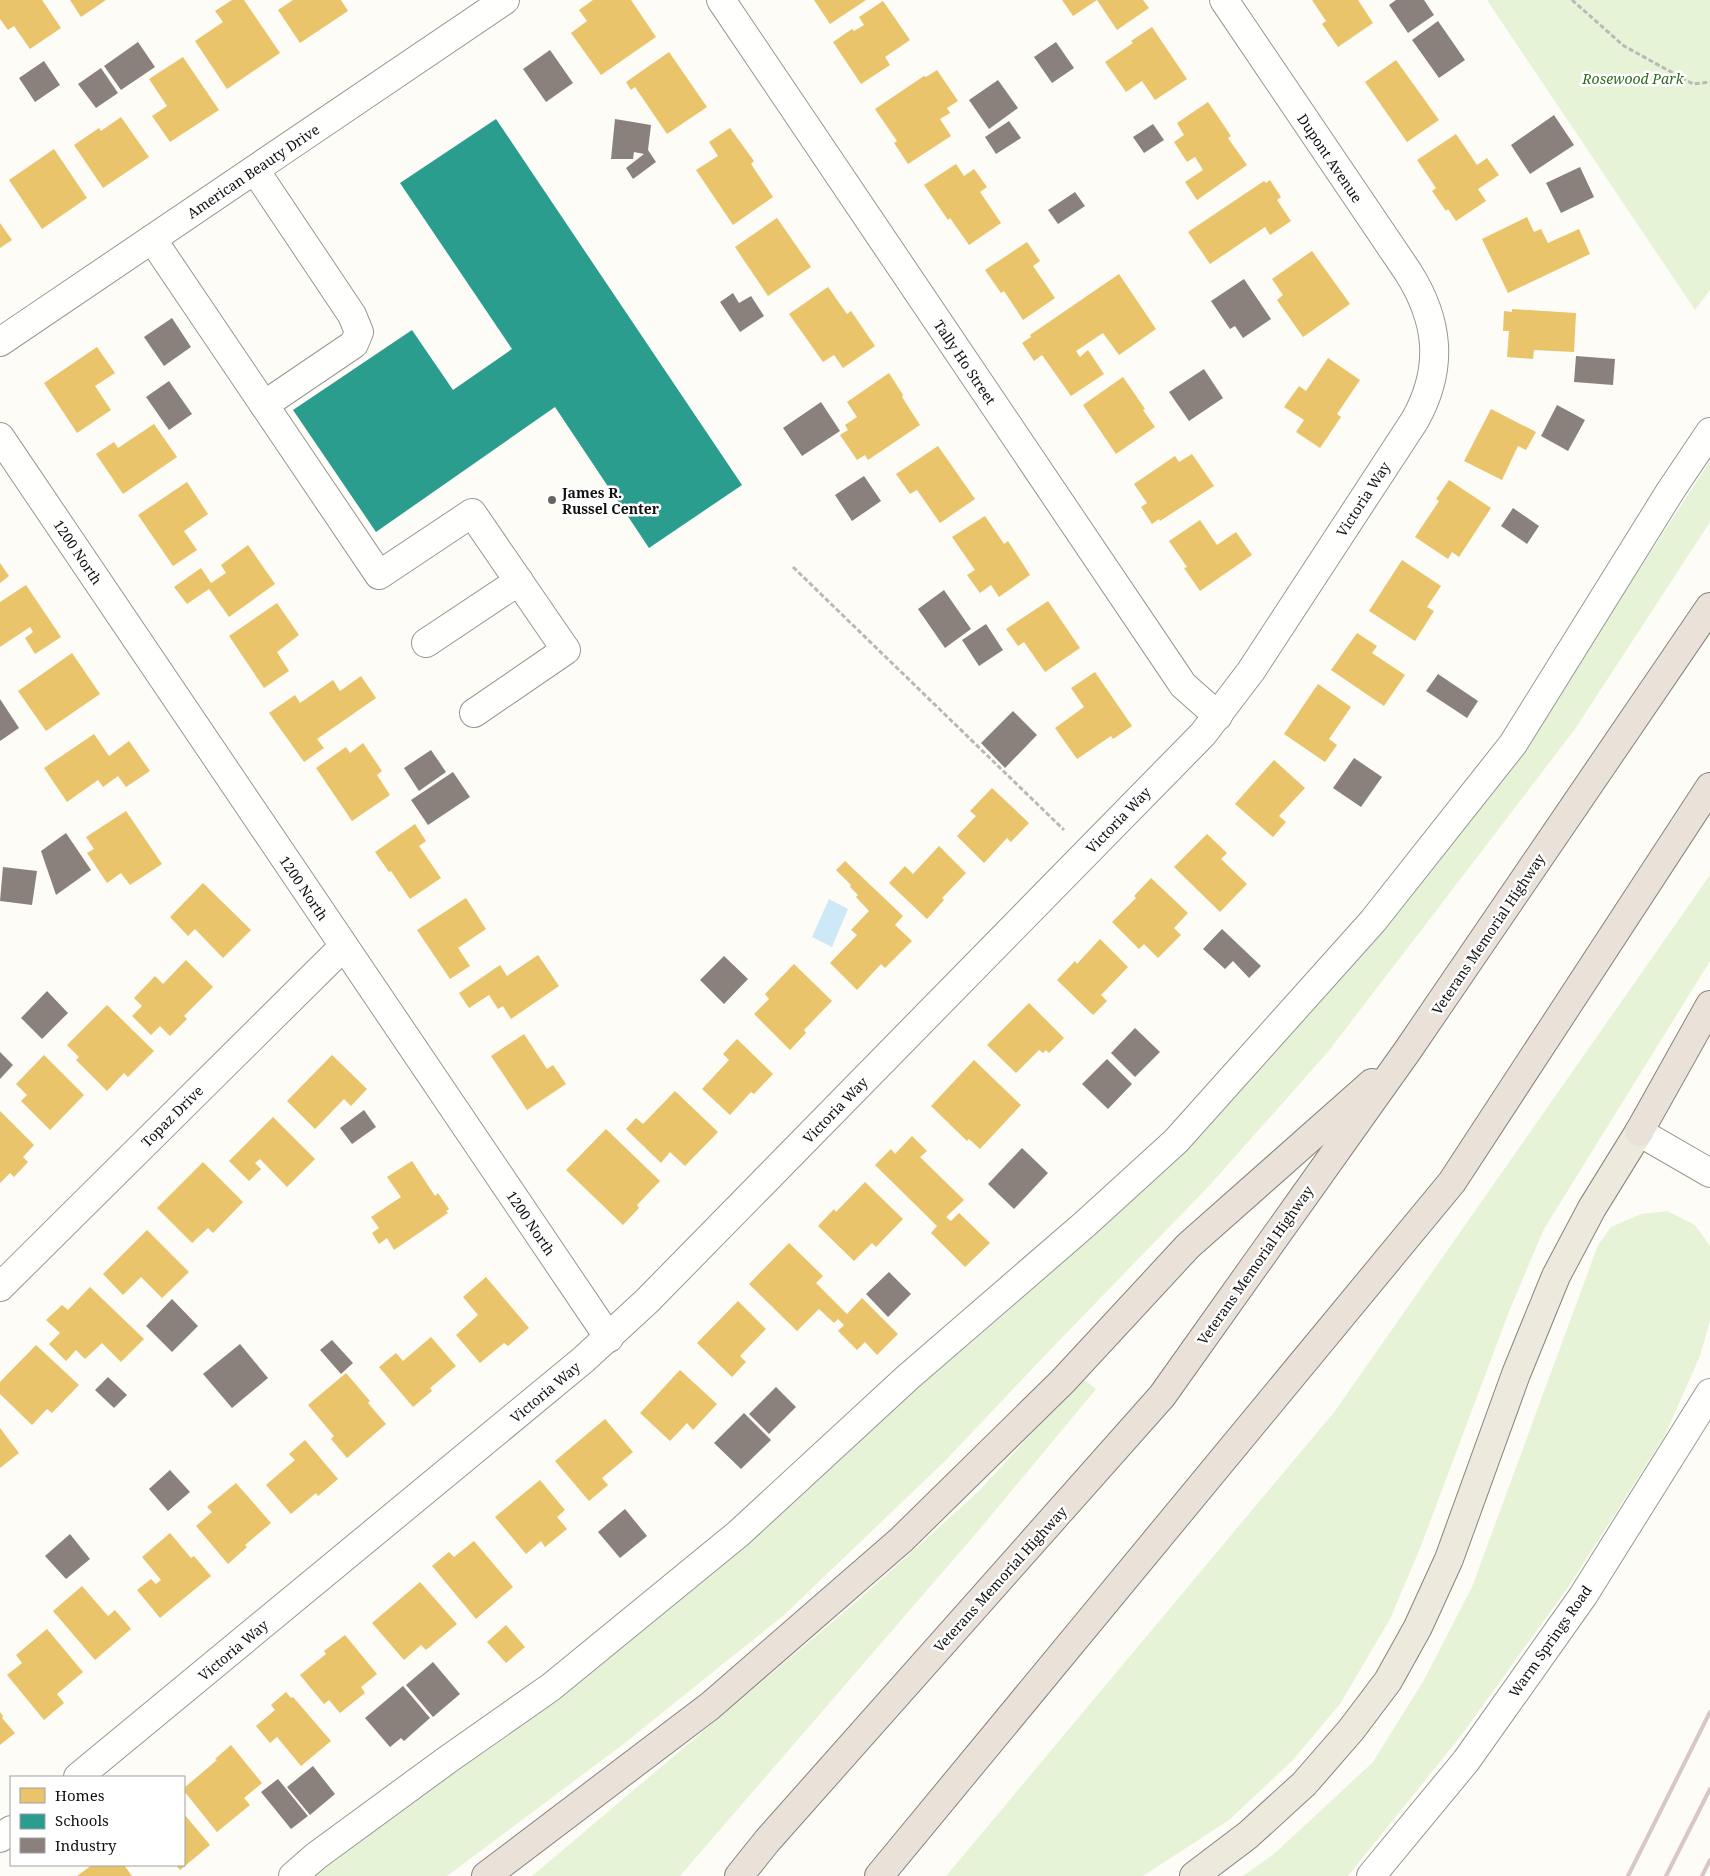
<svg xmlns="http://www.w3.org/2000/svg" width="1710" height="1876" font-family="'Noto Serif',serif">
<rect width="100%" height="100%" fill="#fdfcf7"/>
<!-- green -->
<g fill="#e7f3d7">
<polygon points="1487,0 1710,0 1710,290 1695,310"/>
<polygon points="1710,461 1710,522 1575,729 1426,924 1327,1053 1208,1187 1051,1349 945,1461 784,1615 621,1746 447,1876 299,1876 1127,1198 1594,639"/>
<polygon points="1710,875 1710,961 1544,1229 1510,1309 1421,1546 1390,1619 1340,1704 1292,1761 1229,1820 1143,1876 946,1876 1335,1411"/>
<polygon points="1667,1211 1695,1225 1710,1246 1710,1320 1700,1356 1664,1437 1569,1586 1460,1737 1348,1876 1243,1876 1275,1853 1373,1762 1424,1680 1472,1587 1598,1245 1611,1227 1641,1214"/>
<polygon points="1082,1378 1096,1389 979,1530 680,1876 532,1876 855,1603 979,1491"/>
</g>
<!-- water -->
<polygon fill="#cde8f7" points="829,899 848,909 832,947 812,937"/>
<!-- homes -->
<g fill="#e9c46a">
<polygon points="0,0 42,0 61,28 30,49 14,26 8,30 0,19"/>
<polygon points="70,0 106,0 81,17"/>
<polygon points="232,0 244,0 280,53 227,89 195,41 223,22 215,11"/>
<polygon points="293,0 341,0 348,11 300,43 278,10"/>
<polygon points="593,0 631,0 656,37 601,75 571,33 587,21 579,10"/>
<polygon points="814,0 866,0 830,24"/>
<polygon points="1062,0 1143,0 1149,8 1117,30 1097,0 1073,16"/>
<polygon points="1312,0 1358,0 1373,23 1338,47 1322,24 1326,21"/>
<polygon points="883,1 910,40 885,57 890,65 861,84 833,42 852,29 854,31 864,25 859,17"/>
<polygon points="1152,27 1187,79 1155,100 1142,81 1126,92 1105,62 1133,43 1131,41"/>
<polygon points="669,52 707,107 667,134 635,87 631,90 626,82"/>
<polygon points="183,57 219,110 170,142 152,116 167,106 149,79"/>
<polygon points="1396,60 1439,120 1407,142 1365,82"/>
<polygon points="937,70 958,101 947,108 950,113 940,119 951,136 908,164 894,143 897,141 875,109 924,76 926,77"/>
<polygon points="1208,102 1231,136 1228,138 1247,165 1197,200 1185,182 1203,170 1195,157 1187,162 1174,142 1184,135 1177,123"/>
<polygon points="121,117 149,157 103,188 74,145 99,128 101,131"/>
<polygon points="730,128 754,161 751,164 773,197 733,225 696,170 718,156 709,142"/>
<polygon points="1456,134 1477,165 1487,158 1499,175 1478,189 1486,201 1456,221 1448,209 1446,211 1432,191 1436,188 1417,160"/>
<polygon points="54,149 87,198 42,229 9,180"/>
<polygon points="956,164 964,176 974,169 987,187 980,192 1001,223 969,245 950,218 948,220 924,185"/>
<polygon points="1270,180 1281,197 1277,200 1291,221 1270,235 1265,227 1210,264 1188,232 1264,181 1266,183"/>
<polygon points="1527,217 1534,232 1541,229 1548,243 1579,229 1590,254 1508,293 1482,239"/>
<polygon points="777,218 811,267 768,296 735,247"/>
<polygon points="0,223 12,240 0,248"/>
<polygon points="1027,242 1040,261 1033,266 1055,298 1023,320 1004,291 1001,293 985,270"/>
<polygon points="1312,251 1350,304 1303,337 1277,300 1283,295 1272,279"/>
<polygon points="1119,274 1156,329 1119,355 1103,333 1076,351 1080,357 1088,350 1104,374 1071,396 1042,355 1034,361 1022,343 1031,337 1030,335"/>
<polygon points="828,287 847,314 851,311 875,346 843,368 834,355 823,362 789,314"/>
<polygon points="1512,309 1576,313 1574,352 1534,350 1533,359 1507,357 1509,331 1503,331 1504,311 1512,312"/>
<polygon points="97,347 115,373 95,386 111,410 77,433 44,383"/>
<polygon points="1328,358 1360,380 1337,414 1341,417 1320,448 1296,432 1304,420 1284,407 1299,386 1306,391"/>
<polygon points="889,373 903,395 902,397 920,425 868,460 865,455 857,460 840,435 848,430 845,425 857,417 847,402"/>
<polygon points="1123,377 1145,409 1143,410 1155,427 1116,454 1083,405"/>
<polygon points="1491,409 1536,432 1526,450 1518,446 1502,480 1464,461"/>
<polygon points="154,424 177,457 123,494 96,454 114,442 118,448"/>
<polygon points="938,446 975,499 940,523 917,490 910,494 896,474"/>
<polygon points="1192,454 1214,486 1160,521 1159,519 1152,524 1141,507 1147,503 1134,484 1175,456 1179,462"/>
<polygon points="1449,480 1491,508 1459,557 1452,552 1448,559 1415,537 1439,501 1436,499"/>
<polygon points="187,482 208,514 184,531 197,550 173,566 138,515"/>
<polygon points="985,516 1004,544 1008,541 1030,575 999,597 991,585 980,593 967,575 975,570 952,537"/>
<polygon points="1200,520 1217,545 1236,532 1252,555 1200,591 1184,568 1187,567 1169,541"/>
<polygon points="248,545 275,584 229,617 209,589 187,604 174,587 201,568 211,583 226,573 221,565"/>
<polygon points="1402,560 1441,586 1427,607 1434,611 1415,641 1369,611"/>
<polygon points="0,563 9,576 0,583"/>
<polygon points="26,585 61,637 35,654 25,638 33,632 30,627 0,647 0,602"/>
<polygon points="1048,601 1080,648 1045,672 1024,642 1018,646 1006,629"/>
<polygon points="277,603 299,635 277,652 289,671 264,688 229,636"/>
<polygon points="1357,633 1377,646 1372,653 1405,675 1384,706 1331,670"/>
<polygon points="72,653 100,694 46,731 18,691"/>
<polygon points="1095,672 1132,726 1113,739 1111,736 1077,759 1055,728 1084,707 1071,688"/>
<polygon points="361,676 376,698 317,739 324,748 304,762 269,713 295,695 300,703 333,680 340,691"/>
<polygon points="1318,684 1351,707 1329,739 1337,745 1325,762 1284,734"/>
<polygon points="94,734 109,756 129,741 150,771 126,787 118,776 103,787 98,780 67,802 44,768"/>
<polygon points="363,743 382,771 377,775 390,795 352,821 316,768 346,747 350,753"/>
<polygon points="1274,760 1305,788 1279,816 1286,822 1273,837 1235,804"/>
<polygon points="992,788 1029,823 1011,842 1007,838 984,863 957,836 976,816 970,811"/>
<polygon points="126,811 162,864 130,885 121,873 107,883 87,853 94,849 86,837"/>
<polygon points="415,824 426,841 419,846 441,878 410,899 391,871 389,872 375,852"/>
<polygon points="1207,834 1227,853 1221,859 1247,884 1220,912 1174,867"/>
<polygon points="939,846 966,873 942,898 944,900 927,919 889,883 905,866 913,874"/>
<polygon points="845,861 903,916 895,925 912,941 885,968 881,964 857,990 830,963 857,935 851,930 869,911 856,897 858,895 850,887 851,885 836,870"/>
<polygon points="1151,878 1188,913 1174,928 1181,935 1158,958 1144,944 1139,949 1112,922 1136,898 1134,896"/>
<polygon points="203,883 251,930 223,958 195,929 188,936 170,917"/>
<polygon points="466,898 486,929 458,948 470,966 450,979 417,930"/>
<polygon points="1100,939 1128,967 1101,995 1107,1001 1093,1015 1057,980 1075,961 1077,964"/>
<polygon points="538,955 559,986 511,1019 503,1006 498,1009 489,995 469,1008 459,993 500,965 507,976"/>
<polygon points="186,960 213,987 184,1016 187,1019 170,1036 160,1026 151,1035 132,1016 142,1006 134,998 155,976 163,984"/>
<polygon points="794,964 832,1001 804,1030 806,1033 790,1050 754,1014 769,999 765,994"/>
<polygon points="1029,1003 1064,1038 1049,1053 1046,1050 1043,1053 1039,1050 1016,1073 987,1045"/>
<polygon points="107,1005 154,1051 128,1077 124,1073 107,1091 76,1060 79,1057 67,1045"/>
<polygon points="524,1034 547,1069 553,1065 566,1084 527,1110 491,1056"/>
<polygon points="737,1039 773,1074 754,1094 751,1092 730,1115 702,1089 729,1060 723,1054"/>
<polygon points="44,1055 84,1095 50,1130 21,1101 27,1095 16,1084"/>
<polygon points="332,1055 367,1089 351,1106 344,1099 315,1129 287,1101"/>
<polygon points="974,1060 1021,1105 980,1149 969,1139 967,1141 931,1106"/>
<polygon points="675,1091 718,1132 685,1166 670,1152 661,1163 626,1129 636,1118 643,1124"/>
<polygon points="0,1111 34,1145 23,1157 28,1162 14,1177 10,1173 0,1183"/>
<polygon points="273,1117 315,1159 287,1187 260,1159 255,1163 261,1169 249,1181 229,1161"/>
<polygon points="606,1129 660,1181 637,1205 639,1208 623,1225 566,1170"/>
<polygon points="912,1136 927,1151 920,1157 964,1200 946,1217 951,1221 959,1213 990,1243 965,1267 931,1233 937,1226 875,1165 891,1149 895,1154"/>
<polygon points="412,1161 435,1196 438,1193 449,1209 446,1211 448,1213 394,1250 387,1238 379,1244 372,1233 379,1228 371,1217 401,1197 387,1177"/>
<polygon points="203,1162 243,1202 213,1233 208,1228 192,1243 157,1208"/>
<polygon points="865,1182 903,1219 876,1247 872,1243 854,1261 818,1226 834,1209 836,1212"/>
<polygon points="147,1230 189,1272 162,1298 141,1277 123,1295 103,1274"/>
<polygon points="789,1243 823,1276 816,1283 847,1314 862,1298 898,1334 877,1355 865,1342 857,1350 838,1331 844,1325 838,1319 834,1323 819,1309 797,1331 749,1284"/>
<polygon points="486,1277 529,1328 508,1346 504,1343 480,1363 456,1335 478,1315 463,1297"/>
<polygon points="90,1287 144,1339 121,1362 102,1343 85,1359 76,1350 66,1361 49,1344 60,1333 46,1320 62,1305 68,1310"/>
<polygon points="738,1301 766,1329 740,1356 746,1362 732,1377 697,1343"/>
<polygon points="431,1337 456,1366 430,1388 432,1391 413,1407 379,1367 396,1353 403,1361"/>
<polygon points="36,1345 79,1385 52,1413 47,1409 32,1425 0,1394 0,1382"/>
<polygon points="680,1370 717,1404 693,1430 687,1423 670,1441 640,1413"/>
<polygon points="346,1373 370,1401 368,1403 386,1424 347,1458 331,1439 334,1436 308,1405"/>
<polygon points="605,1419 633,1452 602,1478 608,1485 589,1501 555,1461"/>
<polygon points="0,1428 19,1453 0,1468"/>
<polygon points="305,1440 338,1479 318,1496 316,1493 291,1514 266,1485 295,1460 289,1454"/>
<polygon points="540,1480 565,1510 557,1517 567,1529 545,1547 541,1541 526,1554 495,1517"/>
<polygon points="236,1483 271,1523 245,1545 247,1547 228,1564 196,1526 212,1512 207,1507"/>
<polygon points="170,1533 191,1558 194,1556 211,1576 160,1618 137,1590 151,1579 156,1584 161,1580 142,1557"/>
<polygon points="474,1541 513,1587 476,1619 432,1566 449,1552 454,1557"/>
<polygon points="420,1582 457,1624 426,1650 421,1645 404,1660 372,1623"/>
<polygon points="82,1586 108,1616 115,1610 131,1629 95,1660 53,1611"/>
<polygon points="506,1625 525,1647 506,1663 487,1642"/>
<polygon points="47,1629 83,1672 57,1694 64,1703 44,1720 7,1675 22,1663 16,1655"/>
<polygon points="345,1635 377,1674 361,1687 365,1693 340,1713 329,1700 324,1704 300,1675 326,1654 324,1651"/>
<polygon points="286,1692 291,1698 293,1697 331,1741 301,1766 277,1737 270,1743 256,1726 275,1710 271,1705"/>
<polygon points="0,1712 3,1716 2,1718 15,1733 0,1745"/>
<polygon points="231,1745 262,1783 244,1798 250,1805 217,1832 184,1791 184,1788 217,1760 215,1759"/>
<polygon points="184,1814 210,1845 180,1870 176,1865 184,1865"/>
<polygon points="92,1865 124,1865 132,1876 77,1876"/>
</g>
<!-- schools -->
<polygon fill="#2a9d8f" points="496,119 742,485 649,548 555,407 376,532 293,410 412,330 453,390 512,349 400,183"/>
<!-- industry -->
<g fill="#8a817c">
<polygon points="1396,0 1424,0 1434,15 1408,33 1389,5"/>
<polygon points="1438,21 1465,60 1439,78 1412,40"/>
<polygon points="138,42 155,67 121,90 104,66"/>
<polygon points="1056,42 1074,68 1052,83 1034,57"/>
<polygon points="550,50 573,83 546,102 523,69"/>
<polygon points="44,61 60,85 35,102 19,78"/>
<polygon points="101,68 118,93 96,108 78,84"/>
<polygon points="998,80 1018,108 989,129 969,100"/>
<polygon points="1554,115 1574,145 1530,174 1511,145"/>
<polygon points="615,119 651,125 648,150 656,162 633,179 626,168 644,154 634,152 633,159 611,159"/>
<polygon points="1009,121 1021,138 996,154 985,137"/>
<polygon points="1153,124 1164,140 1144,153 1133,137"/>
<polygon points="1580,167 1594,197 1561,213 1546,183"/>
<polygon points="1075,192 1085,206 1058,224 1048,210"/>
<polygon points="1244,279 1271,319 1243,338 1235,326 1230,329 1211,301"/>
<polygon points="733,293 739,303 751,296 764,316 740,332 720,302"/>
<polygon points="172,318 191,347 164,366 144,337"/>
<polygon points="1576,356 1615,359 1613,385 1574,382"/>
<polygon points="1204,369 1223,398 1189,421 1169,392"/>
<polygon points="169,381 192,414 169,430 146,397"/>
<polygon points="821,402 840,431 802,456 783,428"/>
<polygon points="1557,405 1585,420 1568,451 1541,436"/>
<polygon points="864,476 881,501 852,521 835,495"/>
<polygon points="1513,508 1539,526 1527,544 1501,526"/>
<polygon points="944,590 971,629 945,648 918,609"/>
<polygon points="986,624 1003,650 979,666 962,640"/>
<polygon points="1438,674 1478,701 1467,718 1426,691"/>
<polygon points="0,699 19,728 0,741"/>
<polygon points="1013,711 1037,735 1005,768 981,743"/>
<polygon points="431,750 446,772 419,791 404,768"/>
<polygon points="1354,758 1382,777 1361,807 1333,788"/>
<polygon points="453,772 470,797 428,825 411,800"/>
<polygon points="66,833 91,870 56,895 41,851"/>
<polygon points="3,867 37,871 32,905 0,901"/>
<polygon points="1222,929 1261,966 1249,978 1233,961 1225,969 1203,949"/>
<polygon points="724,956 748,979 724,1004 700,980"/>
<polygon points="47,991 68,1013 42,1039 21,1018"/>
<polygon points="1135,1028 1160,1052 1135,1077 1111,1053"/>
<polygon points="0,1052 13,1065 0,1079"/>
<polygon points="1107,1059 1132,1084 1108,1109 1082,1084"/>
<polygon points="364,1110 376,1127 352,1144 340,1128"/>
<polygon points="1022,1148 1048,1173 1014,1209 988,1184"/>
<polygon points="889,1272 911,1294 888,1317 866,1294"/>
<polygon points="172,1299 198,1326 172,1352 146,1326"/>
<polygon points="332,1340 353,1363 341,1374 320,1350"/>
<polygon points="240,1344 268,1378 232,1408 203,1374"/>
<polygon points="108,1377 127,1395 114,1408 95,1390"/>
<polygon points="776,1387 796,1407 769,1434 749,1414"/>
<polygon points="744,1413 771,1440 741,1469 714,1443"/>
<polygon points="170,1470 190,1492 168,1511 149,1489"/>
<polygon points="625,1509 647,1536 620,1558 598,1532"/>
<polygon points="70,1534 90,1559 66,1579 45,1556"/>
<polygon points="433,1662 460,1694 433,1717 406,1685"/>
<polygon points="403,1686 430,1718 404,1741 401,1738 390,1747 365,1718"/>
<polygon points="313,1766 335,1794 310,1815 287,1787"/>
<polygon points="278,1779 308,1816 291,1829 261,1792"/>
</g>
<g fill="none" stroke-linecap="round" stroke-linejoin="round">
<defs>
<g id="minor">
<polyline points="721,0 1177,676 1183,685 1218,716"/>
<polyline points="255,170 352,315 359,332 354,344 264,405"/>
<polyline points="152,239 379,575 472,513 566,650 474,713"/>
<polyline points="0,342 505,0"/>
<polyline points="0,437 609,1338"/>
<polyline points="426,643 519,581"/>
<polyline points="1639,1132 1710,1173"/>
<polyline points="0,1287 344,946"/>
<path d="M78 1777 583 1360 647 1301 1203 734 1251 671 1415 420C1444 368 1439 321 1408 272L1224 0"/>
<polyline points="0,1838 11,1830"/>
<polyline points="293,1876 316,1856 447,1760 551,1687 738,1534 907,1378 1085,1224 1176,1141 1373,921 1513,744 1671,490 1710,432"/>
<polyline points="1371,1876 1466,1761 1583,1596 1710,1393"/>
</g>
<polyline id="major" points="1194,1876 1248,1835 1304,1784 1351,1730 1388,1681 1418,1627 1449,1559 1516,1374 1556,1276 1592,1208 1639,1132"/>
<g id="highway">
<polyline points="1639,1132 1710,1005"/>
<polyline points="486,1876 710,1706 901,1540 1063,1381 1188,1246 1372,1083"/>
<polyline points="739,1876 767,1841 1162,1396 1408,1050 1710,607"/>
<polyline points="879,1876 1452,1182 1710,787"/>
</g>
</defs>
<!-- minor casing -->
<use href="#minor" stroke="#979795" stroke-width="30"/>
<!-- major casing -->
<use href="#major" stroke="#858482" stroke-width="30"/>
<!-- highway casing -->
<use href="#highway" stroke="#858482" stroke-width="30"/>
<!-- path -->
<g stroke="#b9b9b8" stroke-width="3" stroke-dasharray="5 2.5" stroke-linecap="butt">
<polyline points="1572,0 1624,46 1693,84 1710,82"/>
<polyline points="793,567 1064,830"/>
</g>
<!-- minor -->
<use href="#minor" stroke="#fffffe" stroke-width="28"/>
<!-- major -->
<use href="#major" stroke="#ede9dc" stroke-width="28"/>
<!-- highway -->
<use href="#highway" stroke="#eae1d8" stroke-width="28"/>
<!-- rail -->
<g stroke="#d9c6c7" stroke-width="4">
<polyline points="1628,1876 1710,1712"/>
<polyline points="1666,1876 1710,1789"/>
<polyline points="1702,1876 1710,1860"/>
</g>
</g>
<!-- markers -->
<circle fill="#646362" stroke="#fff" stroke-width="2" cx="552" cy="500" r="5"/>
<g text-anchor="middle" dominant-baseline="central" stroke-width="5" stroke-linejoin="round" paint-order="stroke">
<!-- park labels -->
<g font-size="14" font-style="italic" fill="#2f6b1f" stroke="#fff">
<text x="1633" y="78">Rosewood Park</text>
</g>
<!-- street labels -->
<g font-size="14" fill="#111" stroke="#fff">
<text transform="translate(1330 158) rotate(56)">Dupont Avenue</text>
<text transform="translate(253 171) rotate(-34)">American Beauty Drive</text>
<text transform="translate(965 362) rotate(56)">Tally Ho Street</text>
<text transform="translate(1363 499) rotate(-57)">Victoria Way</text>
<text transform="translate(78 552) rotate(56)">1200 North</text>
<text transform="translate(1118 820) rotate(-46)">Victoria Way</text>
<text transform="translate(304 888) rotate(56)">1200 North</text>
<text transform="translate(1488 934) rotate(-56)">Veterans Memorial Highway</text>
<text transform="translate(835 1110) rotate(-46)">Victoria Way</text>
<text transform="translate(172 1116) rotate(-45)">Topaz Drive</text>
<text transform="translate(531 1223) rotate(56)">1200 North</text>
<text transform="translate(1255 1265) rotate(-55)">Veterans Memorial Highway</text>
<text transform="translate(545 1392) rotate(-40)">Victoria Way</text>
<text transform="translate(1000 1579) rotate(-48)">Veterans Memorial Highway</text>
<text transform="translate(1550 1641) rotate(-55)">Warm Springs Road</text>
<text transform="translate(233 1650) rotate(-40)">Victoria Way</text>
</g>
<!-- poi labels -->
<g font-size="14" font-weight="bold" fill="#111" stroke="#fff" text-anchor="start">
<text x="562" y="492">James R.<tspan x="562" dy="16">Russel Center</tspan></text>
</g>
</g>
<!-- legend -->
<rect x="10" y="1776" width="175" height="90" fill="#ffffff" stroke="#a0a0a0"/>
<rect x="20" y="1788" width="25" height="15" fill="#e9c46a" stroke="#a0a0a0"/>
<text x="55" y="1801" font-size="15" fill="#111111">Homes</text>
<rect x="20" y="1814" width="25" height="15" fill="#2a9d8f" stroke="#a0a0a0"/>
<text x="55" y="1826" font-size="15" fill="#111111">Schools</text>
<rect x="20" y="1838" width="25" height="15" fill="#8a817c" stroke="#a0a0a0"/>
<text x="55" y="1851" font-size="15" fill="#111111">Industry</text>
</svg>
